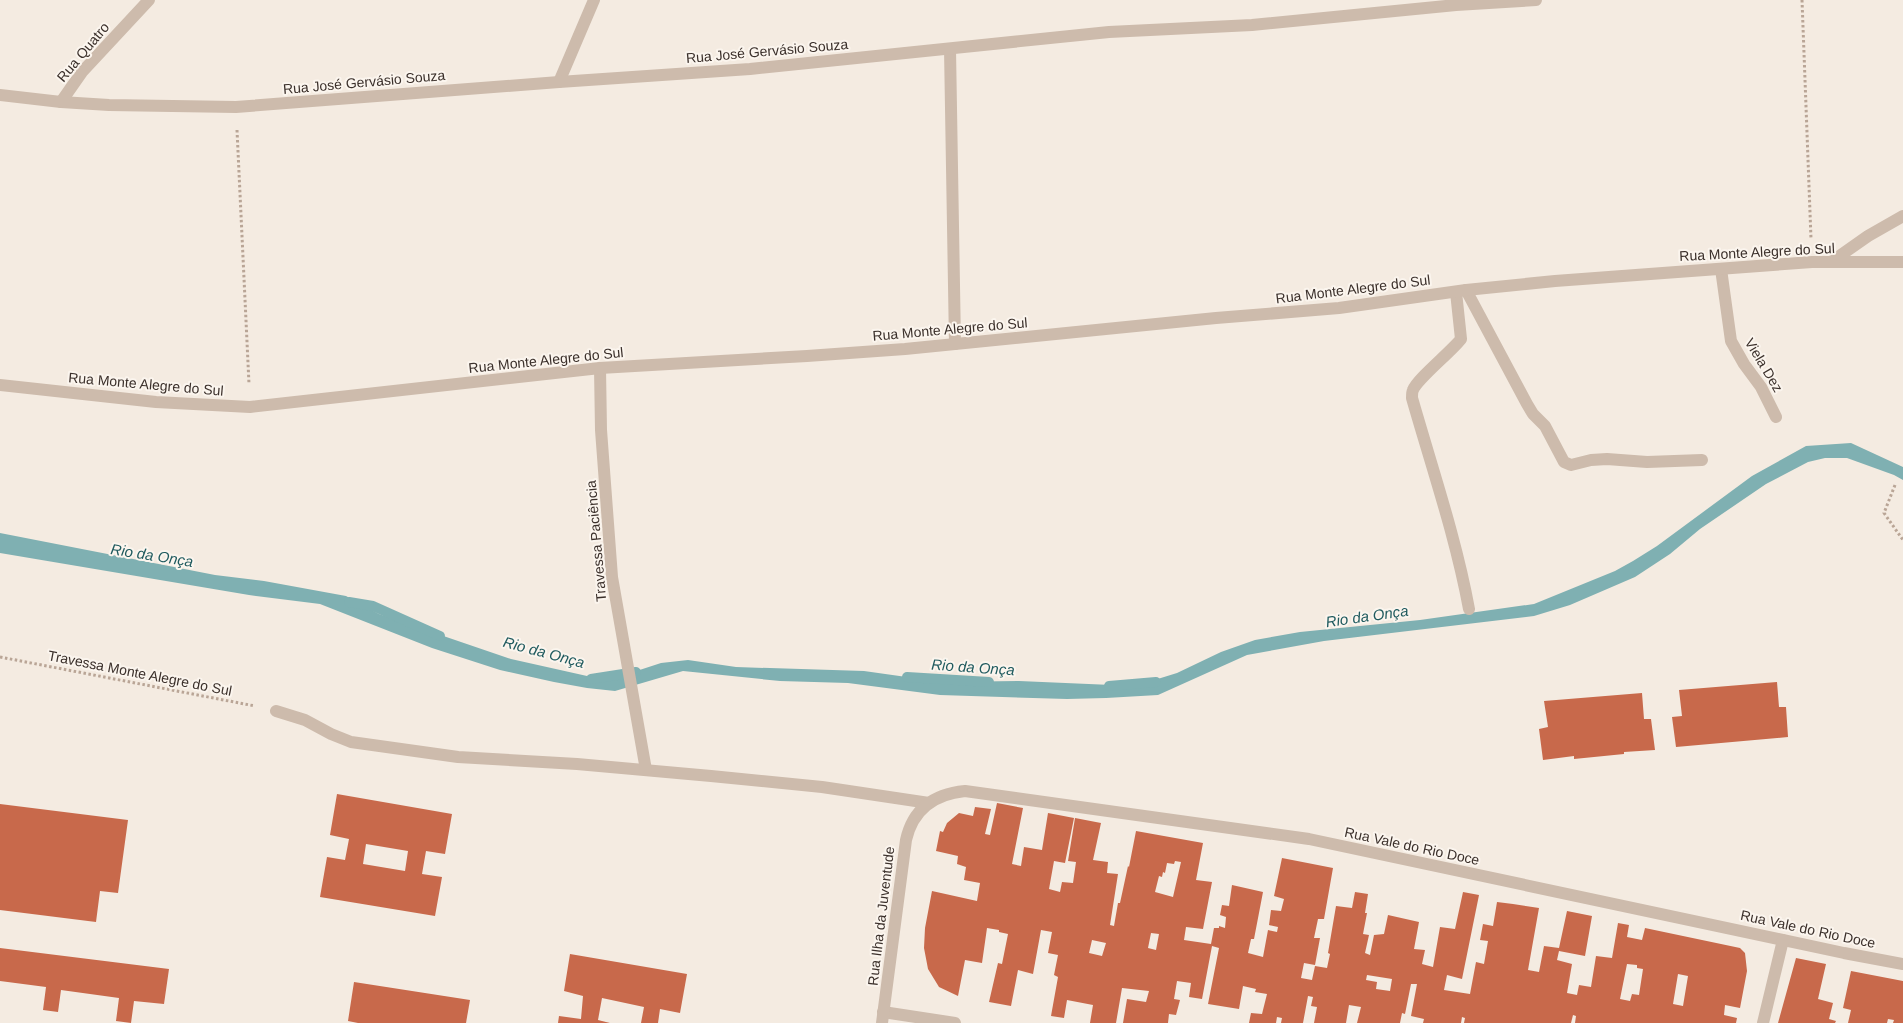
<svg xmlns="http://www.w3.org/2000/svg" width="1903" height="1023" font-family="Arial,sans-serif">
<rect width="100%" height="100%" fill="#f4ebe1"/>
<!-- water -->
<polygon fill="#7fb0b2" points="1851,443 1903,467 1903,480 1894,475 1847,458 1825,458 1808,462 1766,484 1700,529 1670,554 1635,577 1570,605 1534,616 1324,641 1247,655 1158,695 1106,698 1067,699 940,695 848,683 780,681 683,671 615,691 587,688 554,682 500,670 432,648 320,604 249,595 0,553 0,533 215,575 264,581 346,596 379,614 511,659 587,676 615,678 661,663 688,660 736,667 864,671 942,682 1019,681 1135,686 1177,673 1221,652 1255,640 1300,632 1420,620 1534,604 1615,571 1633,561 1657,546 1752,476 1806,446"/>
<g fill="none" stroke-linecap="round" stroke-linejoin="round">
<!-- stream -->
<g stroke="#7fb0b2" stroke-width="10">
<polyline points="349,602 373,606 440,636"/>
<polyline points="907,677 989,682"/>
<polyline points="591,679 636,672"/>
<polyline points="1109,686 1156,682"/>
</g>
</g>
<!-- building -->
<g fill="#c8694b" fill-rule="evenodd">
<polygon points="1777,682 1779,707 1786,707 1788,737 1676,747 1672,717 1682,716 1679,690"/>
<polygon points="1642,693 1644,719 1651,719 1655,750 1624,752 1624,754 1574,759 1574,756 1543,760 1539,729 1548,727 1544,701"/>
<path d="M337 794 452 814 445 854 426 851 422 874 442 877 435 916 320 897 327 857 345 860 349 839 330 835ZM366 844 408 851 405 871 363 864Z"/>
<path d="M997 803 1023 808 1012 864 1021 866 1024 847 1042 850 1048 813 1074 818 1065 863 1054 861 1049 889 1060 892 1062 882 1073 883 1076 862 1068 861 1075 818 1101 823 1093 860 1108 862 1107 873 1118 874 1110 925 1114 926 1118 903H1120L1128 866 1129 867 1136 831 1203 843 1196 880 1212 882 1203 929 1186 927 1184 940 1211 944 1214 928H1219V926L1225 928 1226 917 1220 915 1222 905 1229 906 1232 885 1263 892 1254 939H1251L1248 953 1263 957 1268 930 1277 932 1278 927 1269 925 1271 910 1281 911 1284 899 1274 896 1282 858 1333 868 1324 919H1318L1314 938H1320L1315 965 1304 963 1301 978 1312 980 1315 966 1327 968 1330 954 1328 953 1336 906 1352 908 1355 892 1368 894 1365 913H1367L1363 934 1369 935 1365 953 1370 955 1374 935 1384 934 1388 915 1419 922 1414 949 1425 950 1422 964 1433 967 1440 927 1455 929 1463 892 1479 895 1478 900 1462 979 1447 975 1444 990 1470 994 1476 962 1484 964 1488 941 1480 940 1483 924 1493 926 1497 902 1513 904 1539 908 1528 970 1539 972 1544 946 1559 948 1567 911 1592 916 1585 956 1559 951 1557 960 1572 964 1567 993 1577 995 1579 985 1591 987 1596 956 1612 958 1618 923 1629 925 1627 937 1642 940 1645 928 1740 948 1745 953 1747 971 1740 1008 1725 1005 1724 1015 1737 1018 1736 1023H1575L1576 1016 1573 1015 1571 1023H1464L1465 1018 1462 1017 1461 1023H1423L1424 1019 1411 1016 1417 984H1411L1405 1014 1402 1013 1400 1023H1357L1361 1007 1349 1005 1346 1023H1314L1317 1007 1311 1006 1313 997 1308 996 1303 1023H1281L1282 1018 1277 1017 1276 1023H1249L1251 1013 1262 1014 1267 994 1255 992 1256 989 1243 986 1239 1009 1208 1004 1219 948 1212 946 1202 999 1189 997 1191 983 1177 981 1174 999 1180 1000 1176 1015 1169 1014 1168 1023H1123L1127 999 1146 1002 1149 991 1122 988 1116 1023H1090L1093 1005 1067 1000 1064 1018 1051 1016 1058 977 1054 975 1058 955 1048 953 1052 932 1041 930 1033 974 1018 970 1011 1006 989 1002 998 963 1002 964 1008 934 999 932V930L987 928 982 963 965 960 958 996 939 987 928 969 924 948 925 928 932 891 977 901 980 883 964 880 966 867 957 864 958 856 936 851 940 831 943 832 947 823 959 813 973 816 975 807 991 809 985 834 990 835ZM1175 861 1181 862 1173 897 1155 892 1159 876 1162 877 1163 872 1165 873 1167 863 1174 864ZM1151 933 1159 934 1156 950 1148 948ZM1092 940 1106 943 1102 956 1089 953ZM1627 964 1637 965V968L1643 969 1639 995 1632 994 1630 1001 1620 999ZM1678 974 1688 976 1683 1006 1673 1004ZM1367 975 1392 979 1390 991 1376 989 1377 982 1366 980Z"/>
<polygon points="0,804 128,820 118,893 100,891 96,922 0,910"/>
<polygon points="0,948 169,969 164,1004 134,1001 131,1023 116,1021 119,998 61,990 58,1012 43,1010 46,987 0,981"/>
<polygon points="570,954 687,974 680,1013 660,1009 658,1023 641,1023 644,1007 602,998 598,1020 610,1023 558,1023 559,1016 581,1019 583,996 564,991"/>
<polygon points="1796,958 1826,964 1818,999 1833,1003 1829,1019 1836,1021 1835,1023 1778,1023"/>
<polygon points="1851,971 1903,981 1903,1023 1893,1023 1894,1020 1888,1019 1887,1023 1848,1023 1851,1010 1843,1008"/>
<polygon points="354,982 470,1000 466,1023 358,1023 348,1021"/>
</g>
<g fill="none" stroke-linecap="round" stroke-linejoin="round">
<!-- path -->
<g stroke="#b9a596" stroke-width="3" stroke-dasharray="2.5 2.5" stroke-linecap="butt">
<polyline points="1802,0 1811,239"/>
<polyline points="237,130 249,384"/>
<polyline points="1895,485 1884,513 1903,540"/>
<polyline points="0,657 255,706"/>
</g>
<!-- service -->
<g stroke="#cdbbac" stroke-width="12">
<polyline points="950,49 955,344"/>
<polyline points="1721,269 1731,341 1744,364 1761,387 1776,417"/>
<polyline points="1466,290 1527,404 1533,414 1545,426 1564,462 1571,465 1591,460 1607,459 1647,462 1702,460"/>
<path d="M1456 292 1461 339C1451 352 1417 379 1413 390 1412 392 1412 395 1412 398 1432 468 1456 538 1469 609"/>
<polyline points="276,711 305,720 331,734 351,742 458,757 577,764 711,776 822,787 929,803"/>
</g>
<!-- pedestrian -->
<polyline stroke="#cdbbac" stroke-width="12" points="600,368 601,430 612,577 646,770"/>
<!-- minor -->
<g stroke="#cdbbac" stroke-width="12">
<polyline points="559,82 594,0"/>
<polyline points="0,95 61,102 109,105 236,107 559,82 750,69 1109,32 1252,25 1456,5 1536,0"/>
<polyline points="61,102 82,72 149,0"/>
<polyline points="1831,262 1868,236 1903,216"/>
<polyline points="0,385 156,402 250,407 600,368 807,356 905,349 1216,318 1339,308 1466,290 1555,281 1812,262 1903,262"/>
<polyline points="883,1012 955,1023"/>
<path d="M882 1023 906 840C913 809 934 794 965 791L1309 839 1844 953 1903 964"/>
<polyline points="1763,1023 1783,940"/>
</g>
</g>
<g text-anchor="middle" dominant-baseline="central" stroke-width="4" stroke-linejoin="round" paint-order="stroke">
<!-- street labels -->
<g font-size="14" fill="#3b302b" stroke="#fbf5ee">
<text transform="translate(767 51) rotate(-5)">Rua José Gervásio Souza</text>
<text transform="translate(83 52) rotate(-50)">Rua Quatro</text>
<text transform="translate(364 82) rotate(-5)">Rua José Gervásio Souza</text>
<text transform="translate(1757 252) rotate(-3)">Rua Monte Alegre do Sul</text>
<text transform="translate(1353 289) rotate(-7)">Rua Monte Alegre do Sul</text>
<text transform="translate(950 329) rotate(-5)">Rua Monte Alegre do Sul</text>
<text transform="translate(546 360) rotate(-6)">Rua Monte Alegre do Sul</text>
<text transform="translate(1764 365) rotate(59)">Viela Dez</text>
<text transform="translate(146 384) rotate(5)">Rua Monte Alegre do Sul</text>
<text transform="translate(596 541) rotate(-95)">Travessa Paciência</text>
<text transform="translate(140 673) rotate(11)">Travessa Monte Alegre do Sul</text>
<text transform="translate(1412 846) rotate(12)">Rua Vale do Rio Doce</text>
<text transform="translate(881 916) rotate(-83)">Rua Ilha da Juventude</text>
<text transform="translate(1808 929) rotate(12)">Rua Vale do Rio Doce</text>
</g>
<!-- water labels -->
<g font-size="15" font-style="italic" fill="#1f5a5e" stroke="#fbf5ee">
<text transform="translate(152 555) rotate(9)">Rio da Onça</text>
<text transform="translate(1367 616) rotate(-8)">Rio da Onça</text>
<text transform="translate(544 652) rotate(15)">Rio da Onça</text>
<text transform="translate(973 667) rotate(4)">Rio da Onça</text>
</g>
</g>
</svg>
